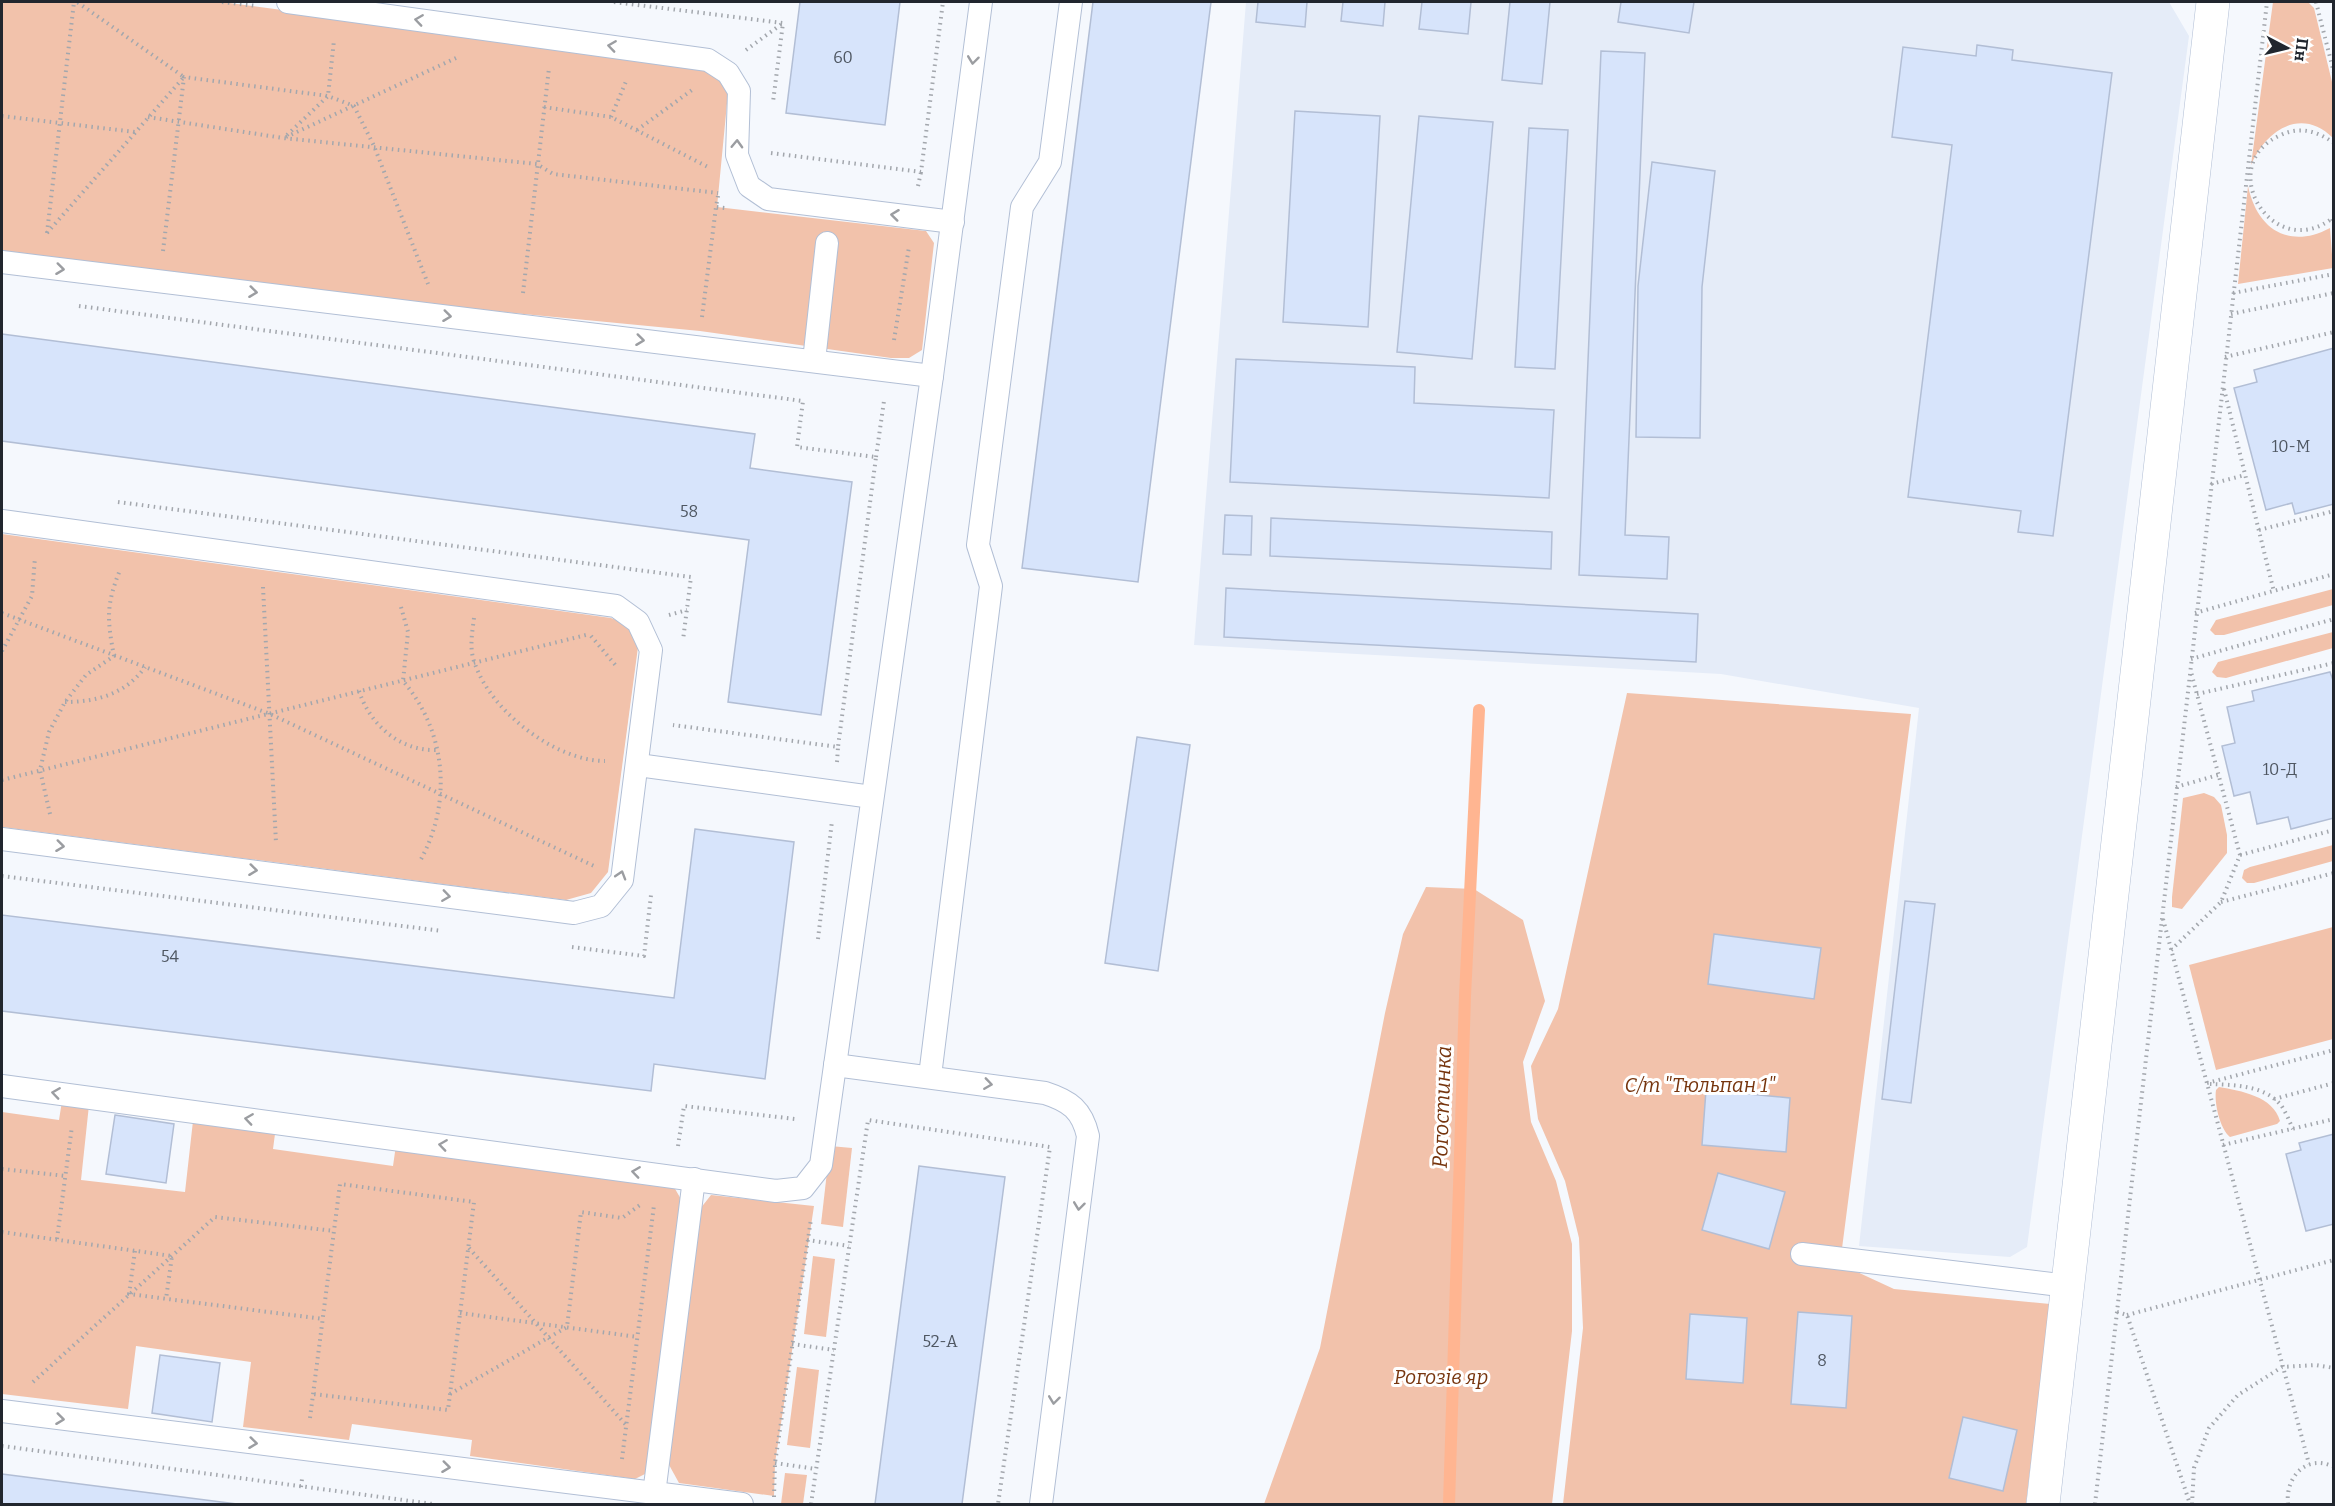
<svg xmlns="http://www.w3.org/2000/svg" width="2335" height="1506" font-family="Bitter,serif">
<rect width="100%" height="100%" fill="#f5f8fd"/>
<!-- built -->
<polygon fill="#e5ecf8" points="1246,2 2169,2 2189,36 2027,1247 2010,1257 1859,1246 1919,708 1721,674 1194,645"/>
<!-- green -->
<g fill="#f2c2ab">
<polygon points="2,2 222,2 704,66 719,76 728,93 717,207 926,231 934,243 922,350 909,358 891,358 700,331 442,306 2,256"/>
<path d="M2273 2H2308L2314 8 2333 86V138C2301 106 2265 131 2251 165Z"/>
<path d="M2248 186C2257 229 2289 250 2330 228L2333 268 2238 284Z"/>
<polygon points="2,534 611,618 628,625 638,647 608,872 591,893 566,900 2,827"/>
<polygon points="2333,589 2333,605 2224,635 2215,635 2210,630 2216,620"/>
<polygon points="2333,632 2333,648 2226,678 2217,677 2212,672 2218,662"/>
<polygon points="1627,693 1911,714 1840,1264 1894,1289 2050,1304 2026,1504 1563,1504 1583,1328 1579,1238 1565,1181 1538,1119 1531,1066 1558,1009"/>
<polygon points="2204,793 2214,797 2221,805 2227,835 2227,853 2182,909 2172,907 2172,897 2183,798"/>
<polygon points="2333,845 2333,861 2254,883 2247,883 2242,878 2244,870 2250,867"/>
<polygon points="1426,887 1474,889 1523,920 1545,1001 1523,1062 1531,1122 1556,1181 1572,1244 1572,1331 1552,1504 1264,1504 1320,1348 1385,1013 1403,934"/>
<polygon points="2333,927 2333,1039 2216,1070 2189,965"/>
<path d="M2219 1087C2241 1091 2273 1096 2280 1121L2277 1124 2230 1137C2220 1129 2214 1103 2216 1090Z"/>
<polygon points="62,1101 89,1105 81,1180 185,1192 193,1121 275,1134 273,1149 393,1166 396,1145 674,1187 682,1201 647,1473 635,1479 470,1456 472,1440 352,1424 349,1440 243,1427 251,1362 136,1346 128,1409 2,1394 2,1112 59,1120"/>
<polygon points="830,1146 852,1148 843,1227 821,1224"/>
<polygon points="711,1195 814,1206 775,1463 774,1496 679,1483 668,1463 700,1209"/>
<polygon points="813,1256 835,1259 826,1337 804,1334"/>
<polygon points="797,1367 819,1370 810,1448 787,1445"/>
<polygon points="785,1473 807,1475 803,1504 781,1504"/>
</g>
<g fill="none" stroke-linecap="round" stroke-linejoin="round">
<!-- stream -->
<polyline stroke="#ffb591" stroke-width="12" points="1449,1504 1465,996 1479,710"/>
</g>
<!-- building -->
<g fill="#d7e4fb" stroke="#b2bed5" stroke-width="1.5">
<polygon points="800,2 900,2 885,125 786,113"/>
<polygon points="1093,2 1211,2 1138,582 1022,568"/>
<polygon points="1258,2 1307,2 1305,27 1256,22"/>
<polygon points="1343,2 1385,2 1383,26 1341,21"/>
<polygon points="1422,2 1471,2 1468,34 1419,29"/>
<polygon points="1510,2 1550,2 1542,84 1502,80"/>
<polygon points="1621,2 1694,2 1689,33 1618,22"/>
<polygon points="1977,45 2013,50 2012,60 2112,73 2053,536 2018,532 2021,511 1908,497 1952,145 1892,137 1903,47 1976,56"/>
<polygon points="1601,51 1645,53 1625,535 1669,537 1667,579 1579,575"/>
<polygon points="1295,111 1380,116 1368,327 1283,322"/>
<polygon points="1419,116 1493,122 1472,359 1397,352"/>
<polygon points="1529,128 1568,130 1555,369 1515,367"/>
<polygon points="1652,162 1715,171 1702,287 1700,438 1636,437 1638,286"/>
<polygon points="2,334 755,434 750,468 852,482 821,715 728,702 749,540 2,441"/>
<polygon points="2334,348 2334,504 2295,514 2292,503 2266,510 2234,388 2257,382 2254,370"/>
<polygon points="1236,359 1415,367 1414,403 1554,410 1549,498 1230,482"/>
<polygon points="1225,515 1252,516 1251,555 1223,554"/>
<polygon points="1271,518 1552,532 1551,569 1270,556"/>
<polygon points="1226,588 1698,614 1696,662 1224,637"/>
<polygon points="2330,672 2334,683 2334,818 2291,829 2288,817 2257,824 2250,792 2234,796 2222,746 2235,743 2227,707 2254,701 2252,691"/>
<polygon points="1137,737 1190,745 1158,971 1105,963"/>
<polygon points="695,829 794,842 765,1079 654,1064 651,1091 2,1011 2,915 674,998"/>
<polygon points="1905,901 1935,904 1911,1103 1882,1099"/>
<polygon points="1714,934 1821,948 1814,999 1708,984"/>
<polygon points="1706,1090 1790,1098 1786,1152 1702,1145"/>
<polygon points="115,1115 174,1124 166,1183 106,1174"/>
<polygon points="2334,1134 2334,1224 2306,1231 2286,1154 2301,1150 2299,1143"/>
<polygon points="919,1166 1005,1177 962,1504 875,1504"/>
<polygon points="1718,1173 1785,1192 1769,1249 1702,1230"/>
<polygon points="1798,1312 1852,1316 1846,1408 1791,1404"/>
<polygon points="1690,1314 1747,1318 1743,1383 1686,1379"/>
<polygon points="160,1355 220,1363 212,1422 152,1413"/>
<polygon points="1963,1417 2017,1430 2003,1491 1949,1478"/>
<polygon points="2,1474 237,1504 2,1504"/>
</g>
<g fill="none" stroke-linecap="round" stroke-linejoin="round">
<defs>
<g id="service">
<polyline points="288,2 708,60 728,73 739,91 737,155 749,186 768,199 953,222"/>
<polyline points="2,262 932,376 981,2"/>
<polyline points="814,361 827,243"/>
<polyline points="2,521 616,606 638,622 651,650 622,880 601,906 574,913 2,839"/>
<polyline points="638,765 872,797"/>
<path d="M835 1065 1045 1093C1070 1101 1082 1110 1088 1136L1041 1504"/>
<polyline points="930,1076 991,586 978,545 1022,207 1050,162 1071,2"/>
<polyline points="2,1086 776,1191 803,1188 821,1165 932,376"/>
<polyline points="1802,1254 2068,1286"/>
<polyline points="2,1411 742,1504"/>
<polyline points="654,1494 694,1179"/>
</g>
<polyline id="minor" points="2043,1504 2213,2"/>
</defs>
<!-- service casing -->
<use href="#service" stroke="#b2bfd5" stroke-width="24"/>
<!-- minor casing -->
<use href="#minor" stroke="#b2bfd5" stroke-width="34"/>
<!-- path -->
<g stroke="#a3a7ad" stroke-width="4" stroke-dasharray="1.5 4.5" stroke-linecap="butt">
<polyline points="222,2 257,6"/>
<polyline points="614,2 783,23 773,102"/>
<polyline points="2316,2 2334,73"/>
<polyline points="746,50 783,23"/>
<polyline points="544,107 611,117 708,167"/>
<polyline points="2,116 135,132"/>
<polyline points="148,117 283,138 537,164 553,174 718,193"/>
<polyline points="611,117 627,79"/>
<polyline points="637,130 692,90"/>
<polyline points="287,135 328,96 334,40"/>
<polyline points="286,137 456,58"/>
<path d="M2334 143C2317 131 2300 126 2281 135 2212 164 2273 266 2334 217"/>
<polyline points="771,153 921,172 943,2"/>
<polyline points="918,186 921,172"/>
<polyline points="718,196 716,207 725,208"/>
<polyline points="2332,219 2334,225"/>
<polyline points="47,233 184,77 77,2"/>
<polyline points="47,233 74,2"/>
<polyline points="163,251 184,77 328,96 354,106 374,146 428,284"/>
<polyline points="523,293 549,68"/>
<polyline points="2233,293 2334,274"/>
<polyline points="79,306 803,401 797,447 876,457 838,747 673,725"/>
<polyline points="2231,314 2334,293"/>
<polyline points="702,317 716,207"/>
<polyline points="894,340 909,247"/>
<polyline points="2225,357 2334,332"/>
<polyline points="2224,389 2274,592"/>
<polyline points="876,457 884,401"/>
<polyline points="2211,484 2245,475"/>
<polyline points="118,502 691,577 683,640"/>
<polyline points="2259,530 2334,511"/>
<polyline points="263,587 276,843"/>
<path d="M401 607 408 632 403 681C446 731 453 802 420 861"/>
<polyline points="2,613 270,714 594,866"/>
<polyline points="2195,613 2334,574"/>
<polyline points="669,615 687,610"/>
<path d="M474 618C472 634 469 649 475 664 491 711 555 761 605 761"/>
<polyline points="591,636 617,667"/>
<polyline points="2,651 32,596 35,557"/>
<polyline points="2191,659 2334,619"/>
<path d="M359 691C370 725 400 751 436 750"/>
<polyline points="2197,694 2334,663"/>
<path d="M65 702C96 702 126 694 145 667"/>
<polyline points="837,762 838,747"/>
<polyline points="2,780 586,635"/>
<polyline points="2176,787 2218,775"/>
<path d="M50 814 40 770 49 732 65 702 86 675 114 656C107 619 106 605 120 570"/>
<polyline points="2240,855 2334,830"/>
<polyline points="2,876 442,931"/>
<polyline points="2221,902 2334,873"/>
<polyline points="2163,919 2309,1464"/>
<polyline points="818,939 832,821"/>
<polyline points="572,947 644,956 651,895"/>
<polyline points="2171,950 2221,902 2240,855 2191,672"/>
<polyline points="2207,1083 2334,1050"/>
<path d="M2210 1084C2233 1085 2262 1085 2279 1103 2285 1109 2289 1121 2293 1129"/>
<polyline points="2274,1099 2334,1083"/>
<polyline points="2223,1145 2334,1119"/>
<polyline points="678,1146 684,1106 795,1119"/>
<polyline points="2,1169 66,1176"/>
<polyline points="2,1232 172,1256 166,1299"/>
<polyline points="57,1239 72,1126"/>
<polyline points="807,1240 849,1246"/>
<polyline points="469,1248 627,1426"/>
<polyline points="135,1251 129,1294 323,1319"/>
<polyline points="2117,1312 2127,1315 2190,1504"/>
<polyline points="460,1313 638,1337"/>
<polyline points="2127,1315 2334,1260"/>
<polyline points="792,1344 834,1350"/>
<polyline points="33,1382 215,1217 334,1231"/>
<polyline points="450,1394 567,1327 581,1212 622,1218 640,1205"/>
<path d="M310 1418C320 1340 330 1262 340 1184L474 1202 448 1410 313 1394"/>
<polyline points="2,1446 433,1504"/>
<polyline points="622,1459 654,1205"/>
<polyline points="775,1463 816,1469"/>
<polyline points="301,1487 302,1479"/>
<polyline points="774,1497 775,1463 811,1219"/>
<polyline points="811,1504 868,1120 1050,1147 998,1504"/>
<polyline points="2095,1504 2267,2"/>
<polyline points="2192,1504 2194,1468 2209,1428 2238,1395 2282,1367 2316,1365 2334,1368"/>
<path d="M2288 1504C2285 1478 2306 1453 2334 1467"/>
</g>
<!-- service -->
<use href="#service" stroke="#fff" stroke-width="22"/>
<!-- minor -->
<use href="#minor" stroke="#fff" stroke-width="33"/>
</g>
<!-- one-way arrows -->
<defs><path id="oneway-chevron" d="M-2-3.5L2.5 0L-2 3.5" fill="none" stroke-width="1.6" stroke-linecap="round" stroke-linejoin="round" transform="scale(1.5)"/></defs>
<g stroke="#9b9da1">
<use href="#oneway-chevron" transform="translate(419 20) rotate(-172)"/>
<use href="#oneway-chevron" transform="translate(612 46) rotate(-172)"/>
<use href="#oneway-chevron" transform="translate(973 60) rotate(97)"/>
<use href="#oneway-chevron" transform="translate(737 144) rotate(-88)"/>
<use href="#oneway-chevron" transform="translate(895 215) rotate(-173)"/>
<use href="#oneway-chevron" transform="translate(60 269) rotate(7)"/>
<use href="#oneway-chevron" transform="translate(253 292) rotate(7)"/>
<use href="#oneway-chevron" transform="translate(447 316) rotate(7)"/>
<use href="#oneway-chevron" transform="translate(640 340) rotate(7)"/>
<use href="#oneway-chevron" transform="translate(60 846) rotate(7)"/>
<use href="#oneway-chevron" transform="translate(253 870) rotate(7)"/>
<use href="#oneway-chevron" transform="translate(621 875) rotate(-73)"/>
<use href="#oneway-chevron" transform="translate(446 896) rotate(8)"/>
<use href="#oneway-chevron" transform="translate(988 1084) rotate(8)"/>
<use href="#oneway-chevron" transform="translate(56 1093) rotate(-172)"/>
<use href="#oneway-chevron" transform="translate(249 1119) rotate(-172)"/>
<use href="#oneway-chevron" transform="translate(443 1145) rotate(-172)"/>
<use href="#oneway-chevron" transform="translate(636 1172) rotate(-172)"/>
<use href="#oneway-chevron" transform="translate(1079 1206) rotate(97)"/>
<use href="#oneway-chevron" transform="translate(1054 1400) rotate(97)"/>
<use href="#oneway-chevron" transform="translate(60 1419) rotate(7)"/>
<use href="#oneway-chevron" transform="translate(253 1443) rotate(7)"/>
<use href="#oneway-chevron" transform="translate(446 1467) rotate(7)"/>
</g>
<g text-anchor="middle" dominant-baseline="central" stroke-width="6" stroke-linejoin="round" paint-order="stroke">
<!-- number labels -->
<g font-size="16" fill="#4e5661">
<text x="843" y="57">60</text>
<text x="2291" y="446">10-М</text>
<text x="689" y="511">58</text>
<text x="2280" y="769">10-Д</text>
<text x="170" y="956">54</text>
<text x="940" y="1341">52-А</text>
<text x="1822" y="1360">8</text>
</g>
<!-- park labels -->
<g font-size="20" font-style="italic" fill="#77360f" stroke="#fff">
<text x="1700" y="1085">С/т "Тюльпан 1"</text>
<text x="1441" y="1377">Рогозів яр</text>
</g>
<!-- water labels -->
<g font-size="21" font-style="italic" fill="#76350e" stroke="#fff">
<text transform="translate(1442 1107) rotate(-88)">Рогостинка</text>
</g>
</g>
<!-- border -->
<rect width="2335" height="1506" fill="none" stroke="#21262e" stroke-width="6"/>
<!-- north arrow -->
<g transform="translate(2287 48) rotate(97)" stroke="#ffffff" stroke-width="4.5" paint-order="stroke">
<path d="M0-4.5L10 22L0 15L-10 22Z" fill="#21262e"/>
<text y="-9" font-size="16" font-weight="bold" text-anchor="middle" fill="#21262e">Пн</text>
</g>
</svg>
